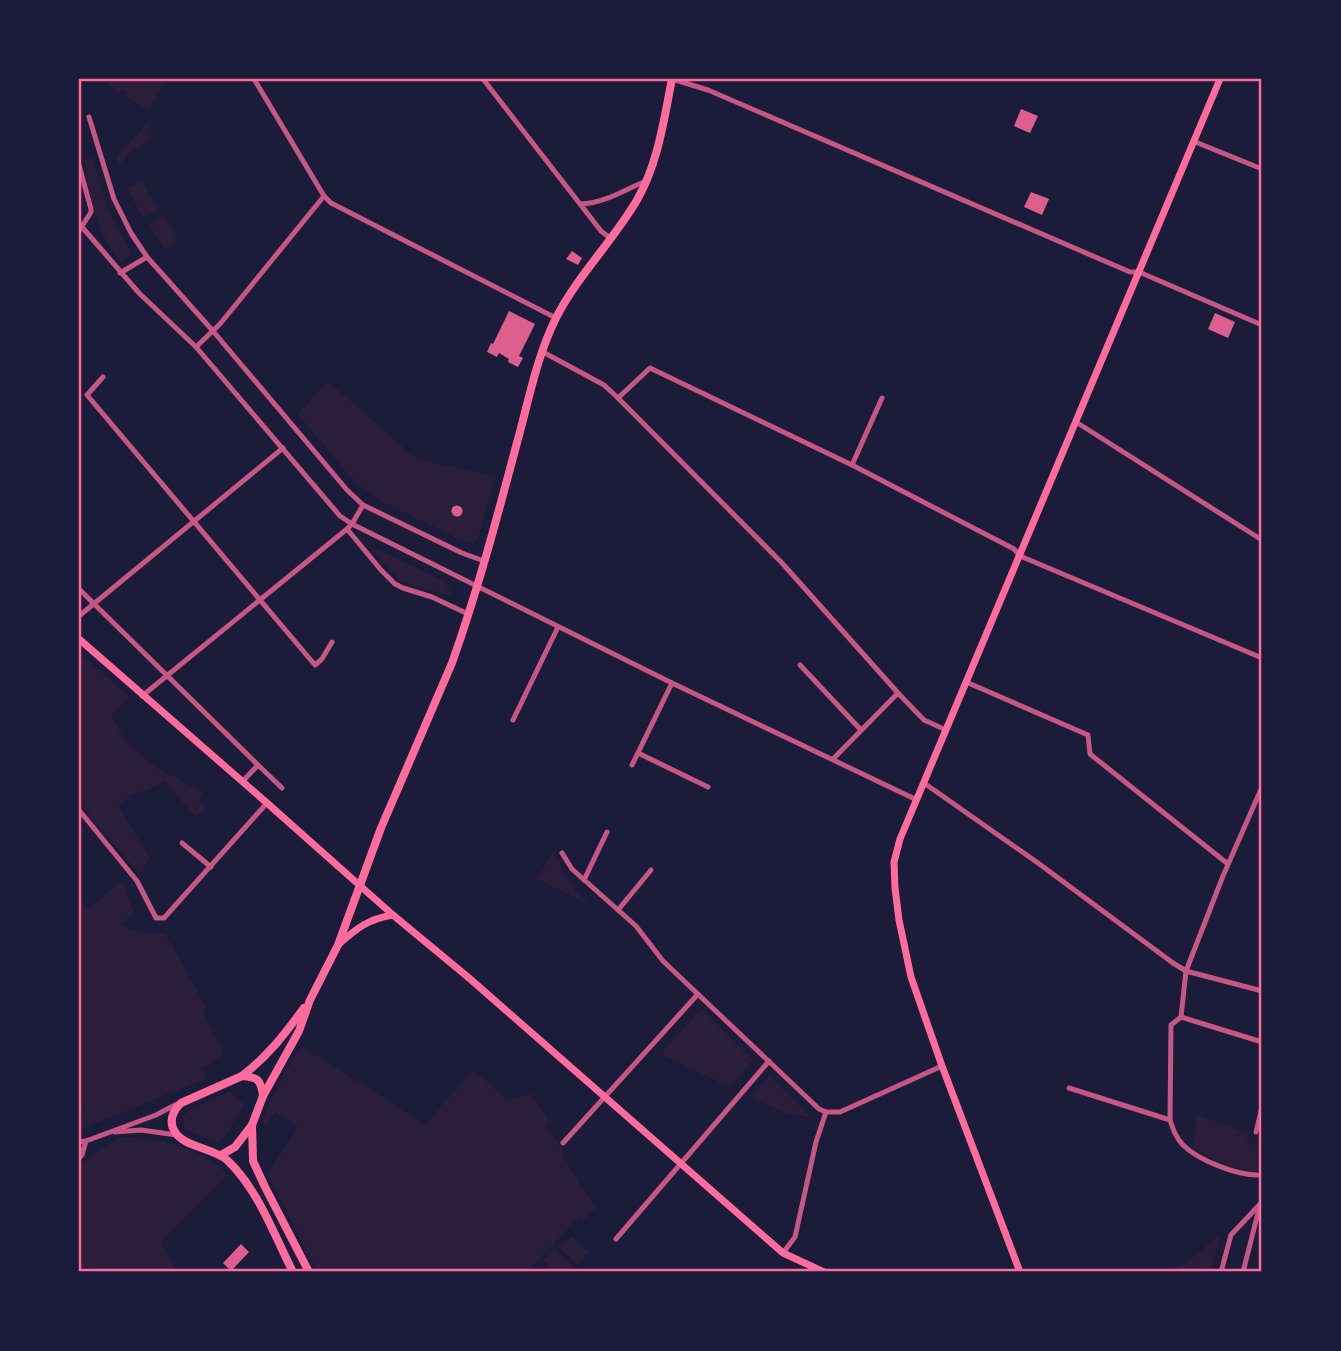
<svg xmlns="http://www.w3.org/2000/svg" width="1341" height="1351" font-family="'Roboto Condensed',sans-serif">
<rect width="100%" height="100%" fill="#1b1b3a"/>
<!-- green -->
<g fill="#2a1e3b">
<polygon points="111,79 166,79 149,110 125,97 127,91 123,89 117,93 108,83"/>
<polygon points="150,120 148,141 127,155 119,166 116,158"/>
<path d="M92 157 109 212 131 252 125 260 121 262C96 233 91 198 84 161Z"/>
<polygon points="142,180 158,210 142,218 127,188"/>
<polygon points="164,216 179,241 165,250 149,225"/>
<polygon points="328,381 415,458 495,477 478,539 473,543 465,542 379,500 360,486 348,474 298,414"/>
<polygon points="372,547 440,579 449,588 451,595 450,596 410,585 399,580 371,549"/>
<polygon points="79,652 129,697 110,715 127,743 154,766 203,793 198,801 207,807 195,817 165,781 147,790 131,795 118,806 150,858 140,875 79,802"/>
<polygon points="552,854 558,858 565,877 574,886 573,888 589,905 537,879"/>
<polygon points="122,881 134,913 118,926 150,934 165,933 206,1007 203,1011 224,1055 203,1068 207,1078 79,1130 79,1111 83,1107 79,1102 79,898 88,909"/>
<polygon points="703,1010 753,1060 729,1087 661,1054 699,1011"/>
<polygon points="300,1046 364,1085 424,1125 474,1070 507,1100 532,1094 549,1121 545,1126 564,1152 562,1155 596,1208 584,1220 579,1217 527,1272 318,1272 267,1174 298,1127 276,1112 266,1124 262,1122 266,1109"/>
<polygon points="770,1076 808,1114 811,1118 783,1112 750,1097"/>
<polygon points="230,1091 244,1104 227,1134 219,1143 184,1129 182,1118 188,1111"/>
<path d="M1197 1115 1248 1133 1247 1142 1257 1146 1262 1141V1168H1259L1257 1172C1231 1169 1215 1160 1193 1147Z"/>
<path d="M124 1137C154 1138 209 1149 227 1175L162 1241 176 1272H79V1165L118 1138Z"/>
<polygon points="1220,1234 1211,1272 1167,1272 1172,1268 1187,1263"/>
<polygon points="572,1237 588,1252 578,1265 558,1247"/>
<polygon points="555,1249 574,1267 569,1272 556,1272 543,1260"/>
</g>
<!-- building -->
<g fill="#dd5f8e">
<polygon points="1021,109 1038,116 1030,133 1014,126"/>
<polygon points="1031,192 1049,199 1042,215 1024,207"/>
<polygon points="572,251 582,258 578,265 566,259"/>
<polygon points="509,311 535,324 519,356 523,358 518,367 508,362 509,359 499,353 497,357 487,352 491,343 493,344"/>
<polygon points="1215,313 1235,322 1228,338 1208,329"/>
<circle cx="457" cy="511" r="5.5"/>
<polygon points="241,1244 249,1252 231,1271 223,1263"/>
</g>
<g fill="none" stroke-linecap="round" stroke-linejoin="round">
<!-- minor -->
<g stroke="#c65784" stroke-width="5">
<polyline points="254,79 324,196 331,203 556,318"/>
<polyline points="483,79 601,231 610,238"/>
<polyline points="672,79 708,90 1130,272 1139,272 1262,325"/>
<polyline points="89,117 114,199 131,233 147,257 213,331 347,490 363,505 462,553 484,561"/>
<polyline points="1193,141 1262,169"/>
<polyline points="79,165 91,209 91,212 79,231"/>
<path d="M581 204C605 203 624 190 646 181"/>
<polyline points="82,227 139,293 196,347 340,516 352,524 672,683 917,800"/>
<polyline points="120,273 147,257"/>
<polyline points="196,347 220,324 324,196"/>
<polyline points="543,352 604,385 618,398 782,563 898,693 924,720 946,730"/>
<polyline points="103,377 87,395 315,665 322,659 332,642"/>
<polyline points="618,398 650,368 852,465 1014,549 1020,556 1262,658"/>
<polyline points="1076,422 1262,540"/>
<polyline points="852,465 882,398"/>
<polyline points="347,529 381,570 395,584 403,588 432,597 468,614"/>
<polyline points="79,589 258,765 242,782"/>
<polyline points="79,616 283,448"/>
<polyline points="800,665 861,730"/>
<polyline points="966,682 1088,735 1090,754 1228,864"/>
<polyline points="142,696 347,529 352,524 363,505"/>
<polyline points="513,720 558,627"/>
<polyline points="638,753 708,787"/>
<polyline points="833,759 898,693"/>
<polyline points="258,765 282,788"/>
<polyline points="632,765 672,683"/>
<polyline points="924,783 1038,863 1173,963 1186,971 1262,991"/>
<polyline points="1262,787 1223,876 1186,971 1181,1017 1262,1042"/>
<polyline points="79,810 137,881 156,918 164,918 267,803"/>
<polyline points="182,843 211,867"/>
<polyline points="562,853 572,869 636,926 663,961 819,1109 826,1112 840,1112 942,1066"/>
<polyline points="584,880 607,832"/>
<polyline points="618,910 651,870"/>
<polyline points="1069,1088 1170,1120 1171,1025 1181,1017"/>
<path d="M1170 1120C1173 1129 1176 1138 1183 1145 1198 1160 1236 1175 1257 1175"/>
<polyline points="115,1132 141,1130 177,1135"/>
<polyline points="1256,1132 1262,1107"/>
<polyline points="79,1142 86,1141 156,1115 177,1104"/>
<polyline points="563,1143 698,994"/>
<polyline points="79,1158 82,1155 86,1141"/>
<polyline points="616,1239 769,1061"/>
<polyline points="783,1253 795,1237 816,1142 826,1112"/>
<polyline points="1221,1272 1231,1235 1262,1202"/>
<polyline points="1243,1272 1259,1209"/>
</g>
<!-- secondary -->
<g stroke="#ff6b9d" stroke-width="7">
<polyline points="79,639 267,803 393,915 469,978 783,1253 824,1272"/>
<path d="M339 944C357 928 368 919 393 915"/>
<polyline points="1020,1272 942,1066 911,977 899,920 895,888 894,862 900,839 1220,79"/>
</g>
<!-- primary -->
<g stroke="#ff6b9d" stroke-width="8">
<path d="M242 1076C269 1055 284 1035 304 1008"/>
<path d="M263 1096C261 1080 258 1077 242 1076L181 1103C173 1111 168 1121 175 1132 184 1147 213 1148 227 1160 258 1189 274 1235 293 1272"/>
<polyline points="252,1125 253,1161 265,1187 309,1272"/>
<path d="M221 1155 235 1147 252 1125 263 1096 299 1031 310 1000 338 945 381 828 452 663C478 590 498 514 518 439 529 399 537 356 556 318 578 275 613 241 637 200 658 164 664 119 672 79"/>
</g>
</g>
<!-- border -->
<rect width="1341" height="1351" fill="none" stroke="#1b1b3a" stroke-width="161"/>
<rect x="80" y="80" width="1180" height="1190" fill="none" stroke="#ff6b9d" stroke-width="2.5"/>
</svg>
